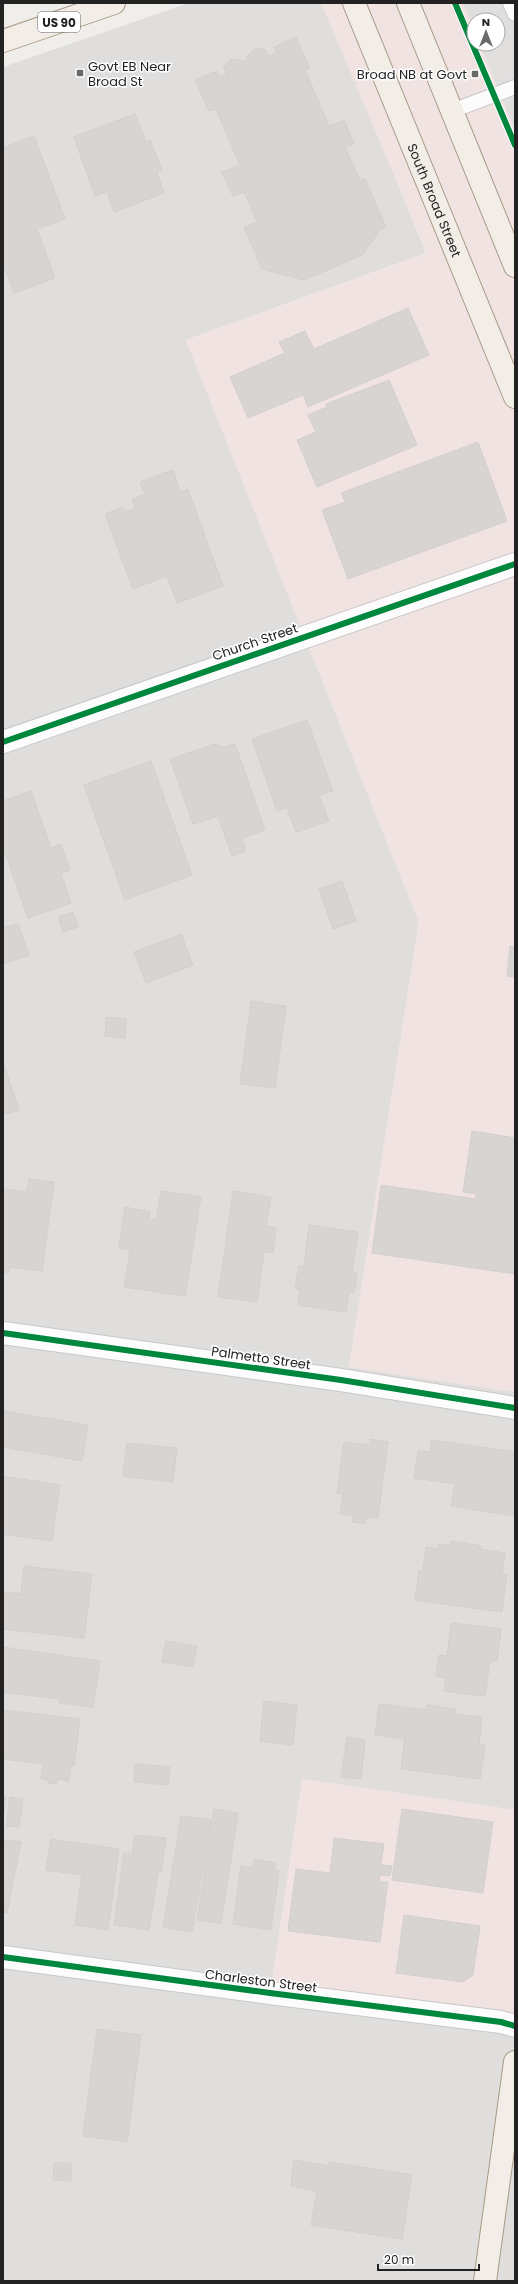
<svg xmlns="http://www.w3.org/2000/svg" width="518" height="2284" font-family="Poppins,sans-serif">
<rect width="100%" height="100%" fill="#f0eeeb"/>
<!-- residential -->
<polygon fill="#dfdedc" points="189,3 324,3 426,253 186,340 419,922 349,1367 515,1392 515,1810 302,1779 515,1962 515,2281 3,2281 3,67"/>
<!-- commercial -->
<g fill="#f1e3e1" fill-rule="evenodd">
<path d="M321 3H515V1392L349 1367 419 922 186 340 427 253ZM474 20H498V44H474Z"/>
<polygon points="302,1779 515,1810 515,2026 270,1993"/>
</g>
<!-- parking -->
<polygon fill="#e0dfde" points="463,3 515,3 515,130 480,44 498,44 498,20 474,20 474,30"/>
<!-- building -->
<g fill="#d7d4d2" stroke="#d3d0cc">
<polygon points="296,37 310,68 305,70 329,126 344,120 354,144 345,147 360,181 365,179 386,227 380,230 362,255 304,280 262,269 244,227 257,222 244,192 233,196 222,172 240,165 216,109 209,111 195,80 217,71 220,77 227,74 224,67 230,60 240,59 241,62 247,59 246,57 255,49 265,49 269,56 276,53 274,47"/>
<polygon points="135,114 146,142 150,140 162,170 157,172 164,193 114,212 107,192 95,196 74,137"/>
<polygon points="34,136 65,219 37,229 55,278 14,293 3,263 3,148"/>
<polygon points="408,308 429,355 308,407 303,395 248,418 230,377 285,353 279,342 305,331 314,349"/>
<polygon points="389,380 417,445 317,487 297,440 316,432 308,415 327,407 326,404"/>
<polygon points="478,442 507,521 348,579 322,510 345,502 341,493"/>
<polygon points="173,470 180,492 188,489 223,586 177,603 167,576 133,589 105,514 123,507 125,512 135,508 132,499 145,494 140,482"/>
<polygon points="307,720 333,791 319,795 329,821 296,832 287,807 277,811 252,739"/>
<polygon points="216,744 223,747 235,744 265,830 242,838 246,851 232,856 218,816 193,824 170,759"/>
<polygon points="151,761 192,875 125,900 84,785"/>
<polygon points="31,791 51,848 61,844 70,870 61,873 71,903 28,918 3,847 3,801"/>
<polygon points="342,881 356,921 333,929 319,889"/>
<polygon points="73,912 78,927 63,932 58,917"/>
<polygon points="18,924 29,955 3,964 3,928"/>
<polygon points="181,934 193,965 146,983 134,952"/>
<polygon points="510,946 515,947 515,977 507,976"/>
<polygon points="251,1001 286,1006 275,1088 240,1084"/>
<polygon points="106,1017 126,1019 125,1038 105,1036"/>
<polygon points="3,1062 19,1110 3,1115"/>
<polygon points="472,1131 515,1138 515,1274 372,1253 381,1185 476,1199 476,1194 463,1192"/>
<polygon points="29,1179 54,1182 42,1271 10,1267 9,1271 3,1274 3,1189 27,1192"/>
<polygon points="161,1191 201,1197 185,1296 124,1287 130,1250 119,1248 125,1207 150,1212 149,1219 156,1220"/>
<polygon points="233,1191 271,1197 266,1226 276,1228 273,1253 264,1252 257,1302 218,1297"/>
<polygon points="309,1225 358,1232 352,1272 357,1273 354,1293 349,1292 346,1312 298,1305 300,1289 295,1288 299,1266 304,1266"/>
<polygon points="3,1411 88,1425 82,1461 3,1447"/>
<polygon points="370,1439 388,1442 378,1518 366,1517 365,1524 352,1522 353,1516 340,1514 343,1494 337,1493 344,1442 370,1445"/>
<polygon points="431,1440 515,1452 515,1516 451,1506 455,1484 414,1478 418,1451 430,1452"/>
<polygon points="127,1443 177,1448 173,1482 123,1476"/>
<polygon points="3,1476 60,1485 52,1541 3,1534"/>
<polygon points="451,1541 481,1546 480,1549 505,1553 502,1574 507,1574 502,1612 415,1600 419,1570 423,1570 426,1547 438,1549 438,1544 450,1546"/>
<polygon points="24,1566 92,1574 84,1638 3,1629 3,1592 21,1594"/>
<polygon points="451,1623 501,1629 497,1661 490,1661 485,1696 444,1691 446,1678 436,1676 439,1655 447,1656"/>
<polygon points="166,1641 197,1646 193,1667 162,1662"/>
<polygon points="3,1647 100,1661 93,1707 59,1703 59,1699 3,1692"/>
<polygon points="264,1701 297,1705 293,1745 260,1741"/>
<polygon points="379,1704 426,1710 427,1705 456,1709 455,1714 482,1717 479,1745 485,1745 480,1779 401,1769 405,1739 375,1735"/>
<polygon points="3,1710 80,1719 74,1766 71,1765 69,1781 57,1779 56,1784 48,1783 48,1780 41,1779 43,1764 3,1759"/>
<polygon points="347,1737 365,1740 361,1779 341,1777"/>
<polygon points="135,1764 170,1767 168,1785 134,1782"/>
<polygon points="3,1795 6,1796 3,1819"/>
<polygon points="10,1797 23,1799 19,1827 6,1826"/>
<polygon points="214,1809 238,1813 221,1923 197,1920"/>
<polygon points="402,1809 493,1822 483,1893 392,1880"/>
<polygon points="181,1816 211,1820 192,1932 163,1927"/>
<polygon points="135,1835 166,1838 161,1872 158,1872 149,1930 114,1925 124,1853 132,1854"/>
<polygon points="334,1838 384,1844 381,1865 392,1866 390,1876 380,1875 379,1882 388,1882 380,1942 288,1931 296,1869 330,1873"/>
<polygon points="51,1839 119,1849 108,1930 75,1925 82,1875 46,1870"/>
<polygon points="3,1840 21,1842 7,1913 3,1912"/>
<polygon points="254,1859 275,1863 274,1870 279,1871 271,1930 233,1924 241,1866 252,1868"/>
<polygon points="404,1915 480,1926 473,1975 463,1982 396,1973"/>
<polygon points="97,2029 141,2035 127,2142 83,2136"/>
<polygon points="294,2160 329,2166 329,2162 412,2175 402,2239 311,2225 317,2191 291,2186"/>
<polygon points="54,2163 71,2163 71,2181 53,2180"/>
</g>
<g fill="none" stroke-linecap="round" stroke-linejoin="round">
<defs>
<g id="lane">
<polyline points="510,3 515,14"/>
<polyline points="452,111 515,87"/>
</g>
<g id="street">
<polyline points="3,742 515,564"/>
<polyline points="3,1333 341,1380 515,1408"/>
<polyline points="3,1957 270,1993 501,2022 515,2026"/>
</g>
<g id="primary">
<path id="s1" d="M354 3 515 397"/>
<polyline points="408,3 515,266"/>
<polyline points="3,41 114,3"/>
<polyline points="485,2281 515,2062"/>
</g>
</defs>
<!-- lane casing -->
<use href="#lane" stroke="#c9c8c7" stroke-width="16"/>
<!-- street casing -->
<use href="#street" stroke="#c9c8c7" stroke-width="24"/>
<!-- primary casing -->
<use href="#primary" stroke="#a79c86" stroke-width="24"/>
<!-- lane -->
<use href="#lane" stroke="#fdfcfc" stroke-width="14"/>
<!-- street -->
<use href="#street" stroke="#fdfcfc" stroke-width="22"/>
<!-- primary -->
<use href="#primary" stroke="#f3ede7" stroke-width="22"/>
<defs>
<g id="cycleway">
<polyline points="455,3 515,145"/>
<polyline points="3,742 515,564"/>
<polyline points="3,1333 341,1380 515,1408"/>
<polyline points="3,1957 270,1993 501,2022 515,2026"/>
</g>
</defs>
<!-- cycleway casing -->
<use href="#cycleway" stroke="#fff" stroke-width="8"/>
<!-- cycleway -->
<use href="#cycleway" stroke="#00873e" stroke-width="6"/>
</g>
<!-- markers -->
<g fill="#6a6968" stroke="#fff" stroke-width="1.5">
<rect x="76" y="69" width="8" height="8" rx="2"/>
<rect x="471" y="70" width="8" height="8" rx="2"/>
</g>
<g text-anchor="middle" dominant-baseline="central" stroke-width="3" stroke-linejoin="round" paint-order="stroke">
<!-- shield labels -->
<rect fill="#fff" stroke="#646464" stroke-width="1" x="38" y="12" width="42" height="20" rx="3"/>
<g font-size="12" font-weight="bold" fill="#222">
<text x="59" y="22">US 90</text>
</g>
<!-- poi labels -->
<g font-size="13" fill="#222" stroke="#fff" text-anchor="start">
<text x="88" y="66">Govt EB Near<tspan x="88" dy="15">Broad St</tspan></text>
<text x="467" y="74" text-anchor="end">Broad NB at Govt</text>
</g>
<!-- street labels -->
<g font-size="13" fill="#222" stroke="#fff">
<text stroke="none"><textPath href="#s1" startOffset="213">South Broad Street</textPath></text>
<text transform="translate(255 642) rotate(-19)">Church Street</text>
<text transform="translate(261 1358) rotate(8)">Palmetto Street</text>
<text transform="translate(261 1981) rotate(7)">Charleston Street</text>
</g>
</g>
<!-- border -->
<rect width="518" height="2284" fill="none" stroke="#222222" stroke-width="8"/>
<!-- north arrow -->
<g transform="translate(486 32)"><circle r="19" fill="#ffffff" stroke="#a7a7a7"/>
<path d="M0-3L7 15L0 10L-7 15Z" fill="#6a6968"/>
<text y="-6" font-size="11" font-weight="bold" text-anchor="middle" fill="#222222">N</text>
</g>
<!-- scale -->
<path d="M378 2264v6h101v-6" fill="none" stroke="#222222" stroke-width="2"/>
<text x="384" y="2264" font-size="12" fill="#222222" stroke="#ffffff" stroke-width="3" paint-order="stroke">20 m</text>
</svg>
